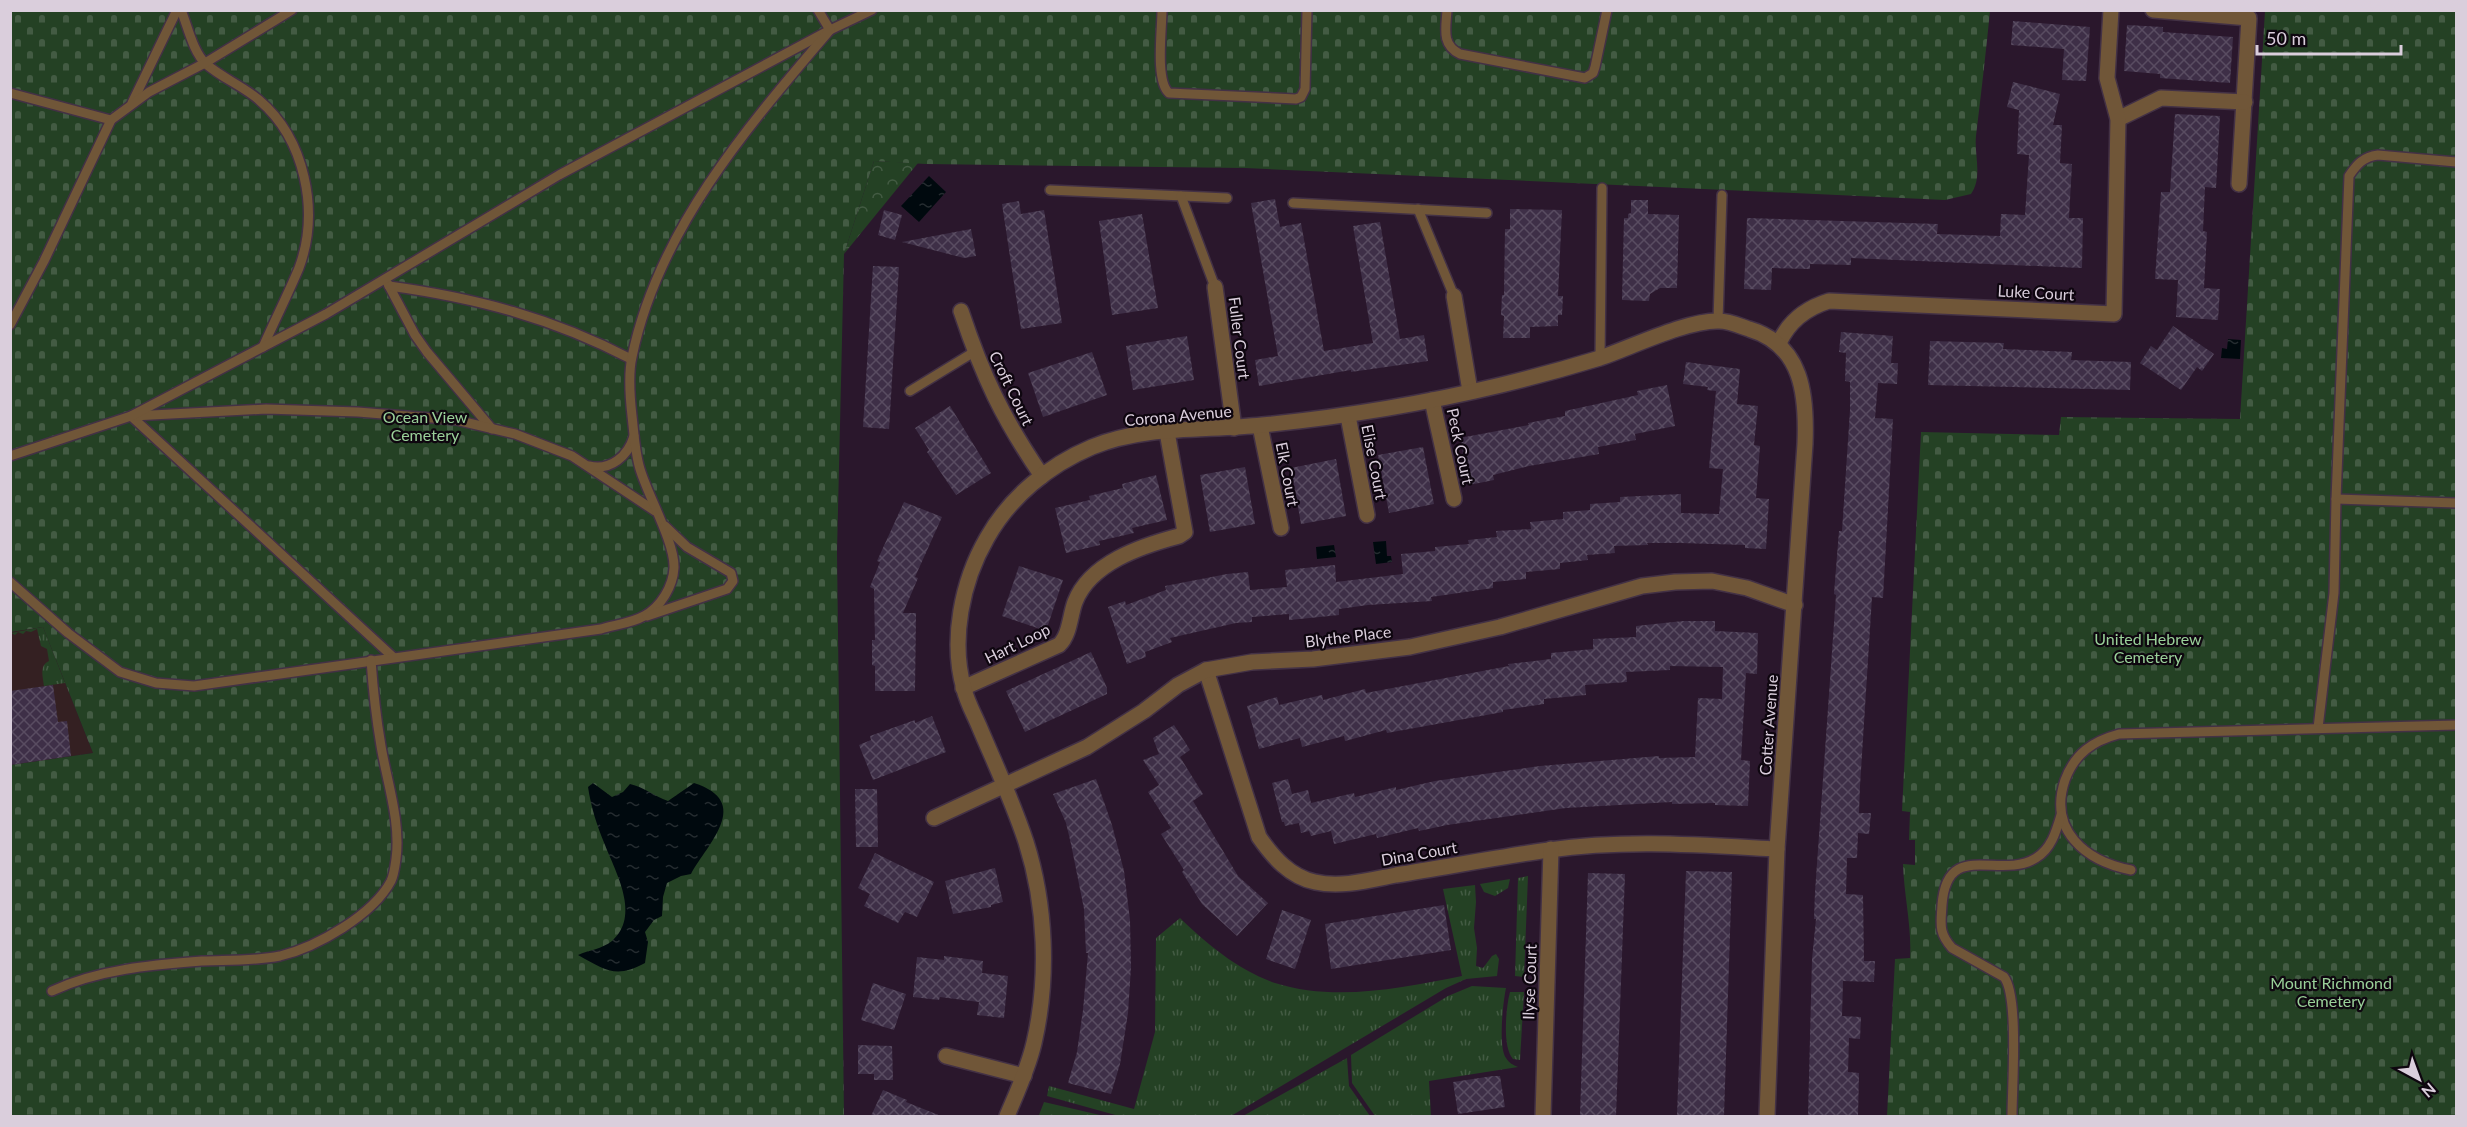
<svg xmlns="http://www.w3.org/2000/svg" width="2467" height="1127" font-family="Lato,sans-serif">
<defs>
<pattern id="grass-tufts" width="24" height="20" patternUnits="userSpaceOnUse" patternTransform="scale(1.5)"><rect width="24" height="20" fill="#244124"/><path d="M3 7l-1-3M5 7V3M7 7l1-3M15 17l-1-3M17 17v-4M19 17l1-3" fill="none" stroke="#435b43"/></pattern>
<pattern id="forest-crowns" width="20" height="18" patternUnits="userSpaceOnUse" patternTransform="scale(1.5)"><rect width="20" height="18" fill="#244124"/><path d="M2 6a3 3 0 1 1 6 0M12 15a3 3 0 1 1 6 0" fill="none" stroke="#435b43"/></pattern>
<pattern id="cemetery-stones" width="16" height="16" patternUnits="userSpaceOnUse" patternTransform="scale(1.5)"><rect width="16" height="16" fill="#244124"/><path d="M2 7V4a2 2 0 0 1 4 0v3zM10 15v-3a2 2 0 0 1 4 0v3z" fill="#435b43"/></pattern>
<pattern id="water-ripples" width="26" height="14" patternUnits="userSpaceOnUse" patternTransform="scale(1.5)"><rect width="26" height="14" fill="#00090e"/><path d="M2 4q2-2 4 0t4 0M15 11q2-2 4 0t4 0" fill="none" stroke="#252c30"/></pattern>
<pattern id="building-cross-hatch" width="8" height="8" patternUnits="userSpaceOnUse" patternTransform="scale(1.5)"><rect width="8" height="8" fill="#3e2f47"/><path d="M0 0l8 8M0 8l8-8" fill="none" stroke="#594c61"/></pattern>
</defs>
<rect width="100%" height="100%" fill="#2a172c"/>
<!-- commercial -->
<polygon fill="#342022" points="43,627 93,753 11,765 11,632"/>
<!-- grass -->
<g fill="url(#grass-tufts)">
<path d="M43 627 65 683 44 686C43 676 39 666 49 661L47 649 41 646 37 629 31 632 26 631 23 634 18 632 15 635 11 633Z"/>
<polygon points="1528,876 1524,977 1515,976 1518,878"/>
<polygon points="1510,879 1508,888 1495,896 1484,892 1480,884"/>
<path d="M1475 885 1476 902 1474 928 1477 948 1476 966 1483 968 1492 956 1496 954 1499 959 1497 976 1466 979 1446 988 1231 1116H1119L1047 1096 1049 1086 1134 1109 1155 1032 1156 938 1180 918C1208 945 1238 970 1275 983 1335 1002 1402 988 1462 976L1443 889Z"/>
<path d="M1472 986 1506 988C1503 1002 1498 1047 1506 1058 1509 1063 1513 1065 1518 1067L1429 1081 1431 1116H1375L1352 1083 1351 1055 1448 996Z"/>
<path d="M1510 992H1524L1520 1060 1513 1059C1502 1047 1506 1007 1510 992Z"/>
<polygon points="1347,1058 1349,1086 1370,1116 1243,1116"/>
<polygon points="1044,1102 1104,1116 1042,1116 1039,1115"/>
</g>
<!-- forest -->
<polygon fill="url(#forest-crowns)" points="874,161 918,163 844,254"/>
<!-- cemetery -->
<g fill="url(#cemetery-stones)">
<path d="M11 11H1990C1986 52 1981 94 1976 136 1974 155 1983 177 1971 194L1945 200 1245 168 926 164 874 161 844 254 837 552 844 1116H11V765L93 753 43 627 11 632Z"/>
<path d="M2265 11H2456V1116H1887L1895 959 1910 958C1912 927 1904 896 1903 864L1915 865V840H1909L1910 812 1902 811 1921 432 2059 435 2061 417 2240 419Z"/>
</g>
<!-- water -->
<g fill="url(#water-ripples)">
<polygon points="929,176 946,192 919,222 901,206"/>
<polygon points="2228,339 2241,340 2240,359 2221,358 2222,348 2227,349"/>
<polygon points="1386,541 1387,556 1391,556 1392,562 1376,564 1373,542"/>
<polygon points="1334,545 1336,557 1317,559 1316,547"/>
<path d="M593 783 612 797 623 792 630 784C644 787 654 796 668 801L694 783C753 802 708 843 691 874L681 876 667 883 663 897 662 916 654 920 645 932 648 942 645 963C616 979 605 970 578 955 589 950 602 949 612 941 641 916 616 873 605 845 597 826 591 807 588 787Z"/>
</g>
<!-- building -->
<g fill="url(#building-cross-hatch)">
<polygon points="2013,21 2090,27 2086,81 2062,80 2064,49 2011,45"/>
<polygon points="2127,25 2163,27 2163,32 2233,37 2230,83 2160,78 2160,74 2124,71"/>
<polygon points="2013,82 2060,94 2053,125 2062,125 2060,163 2072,164 2069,218 2083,218 2082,268 1851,258 1851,265 1810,264 1810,269 1772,268 1771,290 1744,289 1747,218 1938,224 1937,234 2000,236 2001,214 2025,215 2029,155 2017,154 2019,110 2007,107"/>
<polygon points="2175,114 2220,116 2216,188 2205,187 2203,231 2207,232 2204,288 2220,289 2218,320 2176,317 2178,280 2155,279 2161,192 2170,192"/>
<polygon points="1275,199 1280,227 1301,223 1324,351 1373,343 1353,226 1380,222 1400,339 1424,335 1428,361 1351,372 1351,370 1259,386 1255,360 1278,356 1251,203"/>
<polygon points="1631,200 1648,200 1648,214 1679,215 1677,288 1660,288 1650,294 1649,301 1622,300 1624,218 1628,218 1628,214 1631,213"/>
<polygon points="1019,201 1021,214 1044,210 1062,323 1021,329 1002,204"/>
<polygon points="1510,209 1562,210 1558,296 1563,296 1562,315 1558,315 1558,326 1530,327 1530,338 1503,338 1504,316 1501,315 1502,295 1504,295 1505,229 1510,229"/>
<polygon points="884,210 902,215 895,240 878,235"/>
<polygon points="1142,214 1158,308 1112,315 1099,221"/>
<polygon points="971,229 976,256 964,258 902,242"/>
<polygon points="873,266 899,267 889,429 863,427"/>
<polygon points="2173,326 2214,354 2202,371 2197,367 2181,390 2140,363 2151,346 2157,350"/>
<polygon points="1841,332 1893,336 1891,363 1898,363 1897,384 1878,383 1875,418 1893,419 1883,598 1872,597 1860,786 1859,813 1871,813 1869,834 1858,833 1857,858 1847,858 1846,894 1863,895 1864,961 1875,961 1874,982 1843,981 1842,1016 1861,1017 1860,1039 1849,1038 1848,1072 1859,1073 1858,1116 1808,1116 1812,959 1816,919 1814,919 1815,892 1836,595 1834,594 1836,568 1839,531 1842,531 1850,410 1850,382 1845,381 1846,353 1839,352"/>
<polygon points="1187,336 1194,380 1133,390 1126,346"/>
<polygon points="1930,341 2004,343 2003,349 2072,352 2071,360 2131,362 2130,390 1928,385"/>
<polygon points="1092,352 1107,395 1043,417 1028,373"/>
<polygon points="1686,362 1740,369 1737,404 1758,406 1754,445 1760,446 1756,498 1769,499 1766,549 1745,548 1745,545 1681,543 1647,543 1648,545 1614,546 1615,553 1587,555 1588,560 1560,563 1560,569 1526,572 1526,579 1493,582 1493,588 1431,597 1432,601 1368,605 1339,609 1339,615 1310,618 1289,620 1289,614 1252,617 1252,622 1236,623 1170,638 1172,642 1145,652 1146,657 1127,664 1108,607 1125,601 1126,605 1166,590 1165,586 1227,574 1248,572 1250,590 1287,587 1285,570 1335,565 1336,582 1403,574 1401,554 1435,551 1435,547 1469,544 1468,540 1497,537 1496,531 1531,529 1530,522 1563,519 1563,512 1590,510 1590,504 1620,502 1620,497 1681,494 1681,513 1719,514 1723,469 1709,468 1716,391 1707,390 1708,387 1683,384"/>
<polygon points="1667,385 1675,426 1635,434 1636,440 1598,447 1599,454 1529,466 1493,475 1494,480 1469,485 1460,438 1529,425 1528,423 1565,416 1565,411 1638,395 1637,391"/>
<polygon points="950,406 991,473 956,495 927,452 929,450 915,428"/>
<polygon points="1423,447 1434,504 1389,513 1378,455"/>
<polygon points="1336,459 1346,516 1301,524 1291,468"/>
<polygon points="1245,467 1255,524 1210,532 1200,475"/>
<polygon points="1156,475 1167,520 1132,528 1134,533 1099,541 1100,545 1066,553 1055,508 1090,500 1089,496 1123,488 1122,484"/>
<polygon points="904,502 942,517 915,577 918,578 903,613 916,613 915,691 875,691 875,666 872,665 872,640 875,640 874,589 870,587 880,562 877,561"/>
<polygon points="1019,566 1063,580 1046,631 1002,616"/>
<polygon points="1683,621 1715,621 1715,631 1758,633 1757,674 1746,673 1741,760 1750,761 1748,806 1715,805 1715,803 1672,804 1672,802 1566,808 1447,825 1419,831 1418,828 1377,838 1376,834 1334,844 1331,831 1311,836 1309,831 1301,833 1299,823 1285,826 1284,822 1282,822 1272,783 1288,779 1292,794 1308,790 1311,803 1354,793 1355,797 1396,787 1396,790 1435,781 1540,766 1659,756 1659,758 1695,757 1698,698 1722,699 1723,667 1670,666 1670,670 1626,672 1627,682 1585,685 1586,695 1544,699 1544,704 1503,710 1503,712 1387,733 1386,730 1345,741 1344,736 1302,747 1300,738 1259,749 1247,706 1277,697 1279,705 1322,695 1323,700 1365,689 1366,693 1509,666 1508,664 1551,659 1551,653 1593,649 1593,639 1636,637 1636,626"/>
<polygon points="1091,652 1107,688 1107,694 1025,732 1006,691"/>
<polygon points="53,685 58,722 67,721 71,756 10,765 10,691"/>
<polygon points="932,716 946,752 873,780 859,745 871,740 870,736 915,720 915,723"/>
<polygon points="1174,725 1190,750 1180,757 1203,794 1193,801 1238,876 1268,903 1237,936 1202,904 1182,872 1184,870 1161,834 1171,828 1148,792 1159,785 1143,760 1159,754 1153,738"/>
<polygon points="1096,779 1112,825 1124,871 1130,920 1131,967 1128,1013 1120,1064 1111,1094 1068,1083 1077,1052 1083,1010 1088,953 1086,953 1084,909 1071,844 1066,823 1053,794"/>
<polygon points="855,789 877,789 878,847 856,847"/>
<polygon points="875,853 934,882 917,917 905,912 898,923 864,906 870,894 858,888"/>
<polygon points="995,868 1003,902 991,905 991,907 953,914 945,881"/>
<polygon points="1686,871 1732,872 1724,1116 1677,1115"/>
<polygon points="1588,873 1625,874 1616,1116 1580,1116"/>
<polygon points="1444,905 1451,950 1331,969 1325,924"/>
<polygon points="1282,910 1311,920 1295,969 1266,959"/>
<polygon points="944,956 983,961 982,973 1008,976 1004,1018 977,1015 979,1002 940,997 939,1000 913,997 917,957 944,960"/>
<polygon points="873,983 906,994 894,1030 861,1020"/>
<polygon points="858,1045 892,1046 893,1080 874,1080 874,1074 858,1074"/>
<polygon points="1493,1076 1500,1076 1505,1107 1458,1114 1453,1082"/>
<polygon points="883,1090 907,1100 906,1102 941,1116 871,1116"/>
</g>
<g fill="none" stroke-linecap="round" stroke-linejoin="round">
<defs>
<g id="lane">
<path d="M181 10C188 27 193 52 206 64 222 78 243 86 259 100 305 139 320 211 299 268 288 294 275 320 263 347"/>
<path d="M1162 10C1162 30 1155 81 1169 93L1296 99 1301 97 1305 89 1307 10"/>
<path d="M1447 10C1446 28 1441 45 1460 54L1585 78 1593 73 1595 67 1607 10"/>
<polyline points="10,93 111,120"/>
<polyline points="132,103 177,10"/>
<polyline points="1050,190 1227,198"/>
<polyline points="1181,196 1215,287"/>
<polyline points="1293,203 1487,213"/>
<polyline points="1418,209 1454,296"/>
<polyline points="388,284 415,335 427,352 492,429"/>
<path d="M389 286C477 298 552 318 631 359"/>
<polyline points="1718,321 1722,195"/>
<polyline points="10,325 44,261 111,120 149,92 205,63 292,10"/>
<polyline points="1600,358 1602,188"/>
<polyline points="910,391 974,352"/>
<polyline points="131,416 393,657"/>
<polyline points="133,416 266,409 358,412 456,420 515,434 572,456 655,511"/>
<polyline points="10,456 131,416 326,314 559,175 830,30 872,10"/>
<path d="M589 466C611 471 628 456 634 436"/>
<polyline points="2336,499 2456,503"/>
<path d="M10 582 68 633 120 672 156 683 194 686 601 629C614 625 632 623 644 616 661 607 673 586 674 568 675 543 648 496 640 469 635 453 634 433 632 416 630 398 628 374 632 357 658 230 748 126 830 30L818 10"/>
<polyline points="647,616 727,589 733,581 731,573 687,547 665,526"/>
<path d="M2318 728 2334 593 2336 499 2349 176C2357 164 2363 157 2378 155L2456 162"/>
<path d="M2131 870C2085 861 2048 830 2065 780 2075 753 2093 741 2119 734L2456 725"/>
<path d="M52 991C99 969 152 965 203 961 229 960 255 961 280 956 317 947 373 915 391 881 394 875 395 866 396 859 401 822 387 782 381 746 376 717 373 689 371 660"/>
<path d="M2012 1116C2012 1088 2019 996 2004 977L1952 948C1938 932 1941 924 1942 905 1947 838 1999 881 2036 858 2051 849 2056 832 2061 815"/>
</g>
<g id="street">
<polyline points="2153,10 2249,18 2239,184"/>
<polyline points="2118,119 2161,98 2245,102"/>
<polyline points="1215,287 1234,428"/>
<polyline points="1454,296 1470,391"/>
<path d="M961 311C983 377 1003 419 1042 476"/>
<path d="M1779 343C1789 321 1806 308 1829 301L2114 314 2118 119 2107 78 2111 10"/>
<polyline points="1432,400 1454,499"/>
<polyline points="1348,416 1367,515"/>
<polyline points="1260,426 1281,528"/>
<path d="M1206 670 1259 837C1273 857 1290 877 1315 882 1341 888 1370 880 1396 875 1447 867 1498 857 1549 850 1626 839 1701 845 1777 849"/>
<path d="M963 688 1059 645C1070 635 1070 615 1075 602 1090 563 1141 546 1179 536L1185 532 1167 432"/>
<polyline points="934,818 1087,747 1144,711 1178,685 1206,670 1252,662 1313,659 1410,647 1500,627 1642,586 1675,582 1712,581 1747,588 1795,605"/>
<polyline points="946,1056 1024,1076"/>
<path d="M1007 1116C1017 1092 1028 1069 1034 1043 1049 978 1046 905 1026 842 1013 802 995 764 979 726 974 714 967 702 964 689 950 640 962 581 987 538 1010 497 1049 465 1092 447 1145 425 1206 431 1262 425 1343 417 1422 404 1501 385 1534 377 1567 368 1600 358 1632 347 1687 320 1719 321 1729 321 1740 326 1749 329 1803 345 1807 396 1805 444L1777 849 1767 1116"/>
<polyline points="1543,1116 1551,849"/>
</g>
</defs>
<!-- lane casing -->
<use href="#lane" stroke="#433145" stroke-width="12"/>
<!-- street casing -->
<use href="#street" stroke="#433145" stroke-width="18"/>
<!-- lane -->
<use href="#lane" stroke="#705638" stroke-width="9"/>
<!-- street -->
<use href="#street" stroke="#705638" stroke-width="15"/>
</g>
<g text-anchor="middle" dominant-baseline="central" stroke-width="4.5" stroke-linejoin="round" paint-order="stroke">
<!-- street labels -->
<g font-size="16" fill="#dacedc" stroke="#0e060f">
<text transform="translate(2036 292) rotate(3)">Luke Court</text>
<text transform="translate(1240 338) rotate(83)">Fuller Court</text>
<text transform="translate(1012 388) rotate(64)">Croft Court</text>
<text transform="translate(1178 415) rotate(-5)">Corona Avenue</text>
<text transform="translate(1461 446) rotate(78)">Peck Court</text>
<text transform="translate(1375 462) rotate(79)">Elise Court</text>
<text transform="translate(1288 474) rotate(79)">Elk Court</text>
<text transform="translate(1348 636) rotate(-7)">Blythe Place</text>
<text transform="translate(1017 643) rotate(-26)">Hart Loop</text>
<text transform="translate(1768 725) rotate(-86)">Cotter Avenue</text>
<text transform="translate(1419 853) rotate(-10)">Dina Court</text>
<text transform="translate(1529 982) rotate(-88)">Ilyse Court</text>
</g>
<!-- park labels -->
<g font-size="16" fill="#9ad199" stroke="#0e060f">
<text x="425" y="416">Ocean View<tspan x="425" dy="18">Cemetery</tspan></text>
<text x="2148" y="638">United Hebrew<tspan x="2148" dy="18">Cemetery</tspan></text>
<text x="2331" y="982">Mount Richmond<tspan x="2331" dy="18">Cemetery</tspan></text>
</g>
</g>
<!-- border -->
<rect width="2467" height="1127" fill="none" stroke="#dacedc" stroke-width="24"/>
<!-- north arrow -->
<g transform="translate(2419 1079) rotate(139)" stroke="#0e060f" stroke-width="4.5" paint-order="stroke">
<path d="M0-4.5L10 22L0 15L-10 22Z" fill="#dacedc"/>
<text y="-9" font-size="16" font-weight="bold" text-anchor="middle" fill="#dacedc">N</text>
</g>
<!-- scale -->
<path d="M2257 45v9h144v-9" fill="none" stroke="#dacedc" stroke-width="3"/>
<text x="2266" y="45" font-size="18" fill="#dacedc" stroke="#0e060f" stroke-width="4.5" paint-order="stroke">50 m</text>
</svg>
